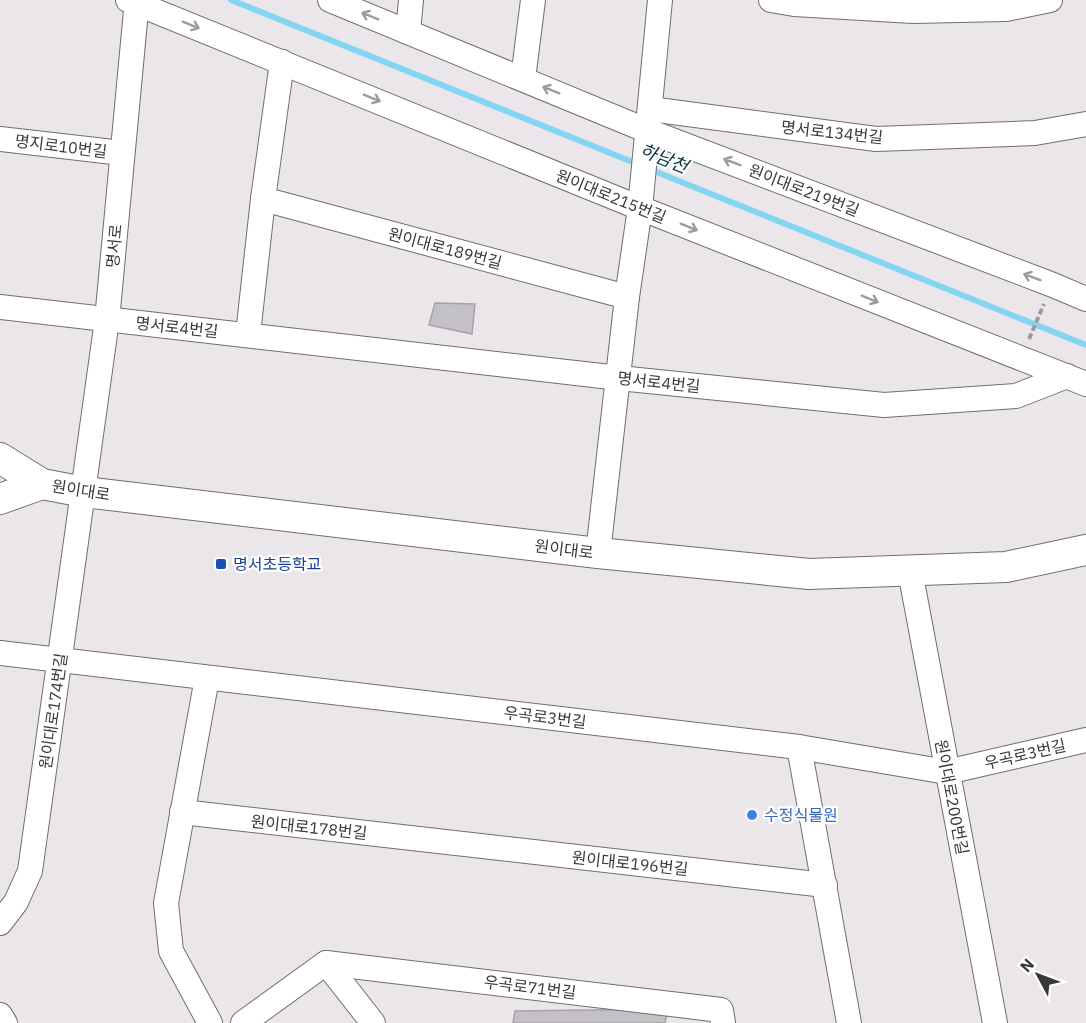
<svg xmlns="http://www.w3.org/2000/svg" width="1086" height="1023" font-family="'IBM Plex Sans','Noto Sans KR',sans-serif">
<rect width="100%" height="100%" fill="#eae6ea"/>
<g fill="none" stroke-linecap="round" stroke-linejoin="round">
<!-- stream -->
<g stroke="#84d5f2" stroke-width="6">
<polyline points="231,0 640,165"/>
<polyline points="649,169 1086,345"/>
</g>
</g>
<!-- building -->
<g fill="#c4c1c6" stroke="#a6a3a8" stroke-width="1.5">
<polygon points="435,303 475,304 472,334 429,325"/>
<polygon points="668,1009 665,1023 513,1023 515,1011"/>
</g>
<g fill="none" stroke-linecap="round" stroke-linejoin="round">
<defs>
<g id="minor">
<polyline points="128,0 640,208 1086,384"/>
<polyline points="330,0 648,131 1053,285 1086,299"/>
<polyline points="771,0 794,4 913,11 1006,9 1050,0"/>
<polyline points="408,32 411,0"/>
<polyline points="523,79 533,0"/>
<polyline points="650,109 876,139 1035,133 1086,124"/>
<polyline points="0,139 122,153"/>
<polyline points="263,199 627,297"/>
<polyline points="0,307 619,378 884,405 1016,396 1067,376"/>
<polyline points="248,334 263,199 282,62"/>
<polyline points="598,553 627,297 640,208 660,0"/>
<polyline points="910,571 995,1023"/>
<polyline points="0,653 799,747 947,772 1086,740"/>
<polyline points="207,678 166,903 171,951 210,1023"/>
<polyline points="799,747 849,1023"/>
<polyline points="182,812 825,885"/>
<polyline points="0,923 16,902 30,871 107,320 137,0"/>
<polyline points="326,963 373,1023"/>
<polyline points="0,1015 5,1023"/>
<polyline points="243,1023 326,963 721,1010 723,1023"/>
</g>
<g id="major">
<polyline points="0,458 42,484 84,492 598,553 809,574 1006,567 1086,550"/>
<polyline points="0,499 42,484"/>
</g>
</defs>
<!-- minor casing -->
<use href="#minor" stroke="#716d71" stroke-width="26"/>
<!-- major casing -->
<use href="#major" stroke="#716d71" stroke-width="32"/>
<!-- path -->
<polyline stroke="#9e9b9e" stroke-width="4" stroke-dasharray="6 3" stroke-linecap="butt" points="1029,339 1044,304"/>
<!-- minor -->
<use href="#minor" stroke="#fff" stroke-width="24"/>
<!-- major -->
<use href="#major" stroke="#fff" stroke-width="30"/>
</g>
<!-- one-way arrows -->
<defs><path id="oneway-shaft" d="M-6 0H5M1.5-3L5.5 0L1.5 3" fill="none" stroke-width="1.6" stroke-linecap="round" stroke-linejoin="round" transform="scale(1.5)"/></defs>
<g stroke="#9c9c9c">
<use href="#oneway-shaft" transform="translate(370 16) rotate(-158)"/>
<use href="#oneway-shaft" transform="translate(191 25) rotate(22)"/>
<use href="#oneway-shaft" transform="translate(551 90) rotate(-158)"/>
<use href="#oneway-shaft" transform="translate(372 98) rotate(22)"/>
<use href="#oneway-shaft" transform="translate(732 162) rotate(-159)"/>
<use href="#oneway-shaft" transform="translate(689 227) rotate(22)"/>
<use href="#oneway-shaft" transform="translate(1032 277) rotate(-159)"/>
<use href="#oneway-shaft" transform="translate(870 299) rotate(22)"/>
</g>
<!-- markers -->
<rect fill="#1a4fb4" stroke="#fff" stroke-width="2" x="215" y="558" width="12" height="12" rx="3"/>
<circle fill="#3f7fe0" stroke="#fff" stroke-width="2" cx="752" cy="815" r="6"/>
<g text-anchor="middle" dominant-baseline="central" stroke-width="4.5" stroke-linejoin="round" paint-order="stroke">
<!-- street labels -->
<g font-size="16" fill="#3a383a" stroke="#fff">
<text transform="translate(832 132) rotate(6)">명서로134번길</text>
<text transform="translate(61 146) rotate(7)">명지로10번길</text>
<text transform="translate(804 190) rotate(21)">원이대로219번길</text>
<text transform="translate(611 196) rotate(22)">원이대로215번길</text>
<text transform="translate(114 246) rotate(-85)">명서로</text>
<text transform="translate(445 248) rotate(15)">원이대로189번길</text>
<text transform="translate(177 327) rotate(6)">명서로4번길</text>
<text transform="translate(659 382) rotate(6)">명서로4번길</text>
<text transform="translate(81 490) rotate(9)">원이대로</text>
<text transform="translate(564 549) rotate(7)">원이대로</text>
<text transform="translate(53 711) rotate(-82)">원이대로174번길</text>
<text transform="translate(545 717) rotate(7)">우곡로3번길</text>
<text transform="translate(1025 754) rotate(-13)">우곡로3번길</text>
<text transform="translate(952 797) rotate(79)">원이대로200번길</text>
<text transform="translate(309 827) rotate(6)">원이대로178번길</text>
<text transform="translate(630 863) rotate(6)">원이대로196번길</text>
<text transform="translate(530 987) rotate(7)">우곡로71번길</text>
</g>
<!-- transit labels -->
<g font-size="16" fill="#164399" stroke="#fff" text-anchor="start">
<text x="233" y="564">명서초등학교</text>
</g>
<!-- shop labels -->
<g font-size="16" fill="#366cbe" stroke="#fff" text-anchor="start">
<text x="764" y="815">수정식물원</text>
</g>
<!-- water labels -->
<g font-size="18" font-style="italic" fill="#0b333f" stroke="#fff">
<text transform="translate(664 158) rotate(22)">하남천</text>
</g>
</g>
<!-- north arrow -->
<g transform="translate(1038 975) rotate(311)" stroke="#ffffff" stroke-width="4.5" paint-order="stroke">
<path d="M0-4.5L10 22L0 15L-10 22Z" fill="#3a383a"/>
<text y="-9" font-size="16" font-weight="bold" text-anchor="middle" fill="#3a383a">N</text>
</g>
</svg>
